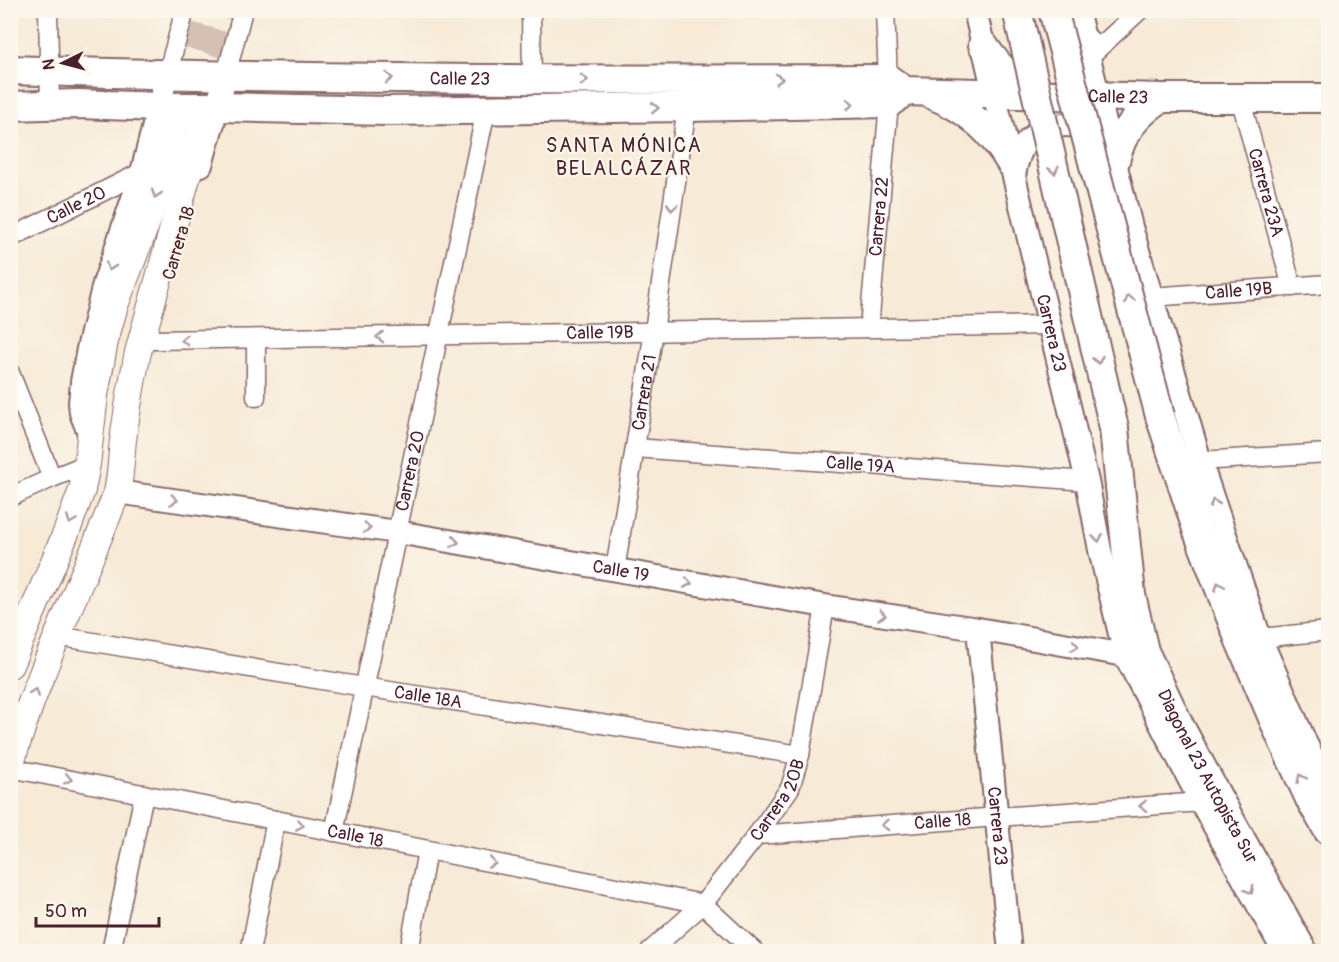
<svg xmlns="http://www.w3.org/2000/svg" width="1339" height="962" font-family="Pangolin,sans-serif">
<rect width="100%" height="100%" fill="#fbf7ec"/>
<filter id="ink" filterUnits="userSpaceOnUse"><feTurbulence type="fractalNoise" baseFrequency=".0167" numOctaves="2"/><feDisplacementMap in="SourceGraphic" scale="12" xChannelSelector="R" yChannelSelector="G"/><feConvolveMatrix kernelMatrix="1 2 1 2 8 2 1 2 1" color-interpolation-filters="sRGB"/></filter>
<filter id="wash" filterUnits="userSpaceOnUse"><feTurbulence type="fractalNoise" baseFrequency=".008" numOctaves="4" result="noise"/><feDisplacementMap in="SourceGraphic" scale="24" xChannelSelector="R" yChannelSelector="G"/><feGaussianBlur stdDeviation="1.35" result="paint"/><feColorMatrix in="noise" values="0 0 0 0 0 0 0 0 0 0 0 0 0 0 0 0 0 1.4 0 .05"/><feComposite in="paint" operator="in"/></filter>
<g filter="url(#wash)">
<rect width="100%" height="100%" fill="#f7ead6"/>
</g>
<g filter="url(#ink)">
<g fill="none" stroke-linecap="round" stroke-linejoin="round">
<!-- secondary-tunnel -->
<g stroke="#d4c1b4" stroke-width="26" stroke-dasharray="26 13" stroke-linecap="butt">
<polyline points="210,95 233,10"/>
<polyline points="177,126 209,10"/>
</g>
<defs>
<g id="minor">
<polyline points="48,10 50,105"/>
<polyline points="531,10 532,80"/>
<polyline points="885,10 888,79"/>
<polyline points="1089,57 1140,10"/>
<polyline points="167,75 185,10"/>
<polyline points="226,75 243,10"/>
<path id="s1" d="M1240 97 1292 287"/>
<path id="s2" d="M10 238 142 172"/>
<path id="s3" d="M1151 297 1328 284"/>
<path id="s4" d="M869 328 889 103"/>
<polyline points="256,339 256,397"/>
<path id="s5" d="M152 340 1050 325"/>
<polyline points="10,373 52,478"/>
<path id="s6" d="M635 448 1087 481"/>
<polyline points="1200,461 1328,453"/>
<polyline points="10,497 52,478 87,464"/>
<path id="s7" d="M615 570 654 331 687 107"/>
<path id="s8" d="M57 636 364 687 800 755"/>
<polyline points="1260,638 1328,631"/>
<path id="s9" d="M10 768 703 904 755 952"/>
<path id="s10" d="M334 832 486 110"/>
<path id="s11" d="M757 835 1201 802"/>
<polyline points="111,952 144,794"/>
<polyline points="250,952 276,820"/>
<polyline points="409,952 427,850"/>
<path id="s12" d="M649 952 703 904 757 835 790 788 800 755 825 606"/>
</g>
<g id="tertiary">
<path id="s13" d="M975 10 994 93 1087 481 1100 550 1125 655 1201 802 1284 952"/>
<polyline points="1077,10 1131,227 1200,461 1260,638 1306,744 1328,788"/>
<polyline points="155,121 213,123"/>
<polyline points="201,165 226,75"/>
<path d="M1014 176C1016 163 1019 150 1028 141 1045 122 1077 120 1097 135"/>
<polyline points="90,435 81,413 80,403 82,382 88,349 104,284 142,172 167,75"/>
<path id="s14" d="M117 492 397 532 825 606 978 629 1125 655"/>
<path id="s15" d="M978 629 1010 952"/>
</g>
<g id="secondary">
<polyline points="10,665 66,533 82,490 87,464 95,395 105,341 115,305 149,217 174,138"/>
<path d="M10 767C37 672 82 584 117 492 121 474 121 458 123 440 127 410 132 381 138 352L198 139"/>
</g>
<g id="primary">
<path d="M983 45C996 64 1011 80 1030 95"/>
<path id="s16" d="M10 70C303 80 596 80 888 79L905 91 1161 98H1328"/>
<path d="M933 95C968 109 992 131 1011 163"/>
<path d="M1062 95C1076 80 1084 64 1086 43"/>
<polyline points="10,106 79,104 159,107 218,107 387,111 687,107 889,103 905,91"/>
<path d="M1115 161C1121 132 1137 114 1161 98"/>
<polyline points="1160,416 1198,532 1240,641 1279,732 1310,799 1328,830"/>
<path id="s17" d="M1114 428 1131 595 1144 651 1179 725 1219 800 1303 952"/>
</g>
</defs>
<!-- minor casing -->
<use href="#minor" stroke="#876667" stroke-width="21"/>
<!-- tertiary casing -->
<use href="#tertiary" stroke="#876667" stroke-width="26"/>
<!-- secondary casing -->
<use href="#secondary" stroke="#876667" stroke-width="28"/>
<!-- primary casing -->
<use href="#primary" stroke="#876667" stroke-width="32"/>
<!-- minor -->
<use href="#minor" stroke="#fff" stroke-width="18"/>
<!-- tertiary -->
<use href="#tertiary" stroke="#fff" stroke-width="22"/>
<!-- secondary -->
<use href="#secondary" stroke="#fff" stroke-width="26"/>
<!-- primary -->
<use href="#primary" stroke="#fff" stroke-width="28"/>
<defs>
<g id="primary-bridge">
<polyline points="1017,10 1114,428"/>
<polyline points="1053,10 1160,416"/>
</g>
</defs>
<!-- primary-bridge casing -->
<use href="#primary-bridge" stroke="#876667" stroke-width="32" stroke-linecap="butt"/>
<!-- primary-bridge -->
<use href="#primary-bridge" stroke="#fff" stroke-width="28"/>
</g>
<!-- one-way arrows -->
<defs><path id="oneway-chevron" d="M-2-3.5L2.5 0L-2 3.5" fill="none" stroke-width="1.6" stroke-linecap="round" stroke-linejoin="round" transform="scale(1.5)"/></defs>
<g stroke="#ae9aa0">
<use href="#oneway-chevron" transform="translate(389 78) rotate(1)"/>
<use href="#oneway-chevron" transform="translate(779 79)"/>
<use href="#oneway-chevron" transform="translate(584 80)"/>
<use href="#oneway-chevron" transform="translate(850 104) rotate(-1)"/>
<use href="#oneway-chevron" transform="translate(655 108) rotate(-1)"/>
<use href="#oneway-chevron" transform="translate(1054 170) rotate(77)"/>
<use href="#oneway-chevron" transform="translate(156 194) rotate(108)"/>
<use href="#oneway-chevron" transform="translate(672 207) rotate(98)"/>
<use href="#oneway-chevron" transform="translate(110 267) rotate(109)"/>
<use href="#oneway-chevron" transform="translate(1129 299) rotate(-105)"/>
<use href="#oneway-chevron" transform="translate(380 337) rotate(179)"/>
<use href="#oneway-chevron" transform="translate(185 340) rotate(179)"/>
<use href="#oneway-chevron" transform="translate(1098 360) rotate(77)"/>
<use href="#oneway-chevron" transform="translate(174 500) rotate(8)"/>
<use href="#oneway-chevron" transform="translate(1214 503) rotate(-109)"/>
<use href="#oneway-chevron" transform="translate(71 520) rotate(111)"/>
<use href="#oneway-chevron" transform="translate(367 528) rotate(8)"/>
<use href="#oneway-chevron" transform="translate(1098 538) rotate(79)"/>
<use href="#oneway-chevron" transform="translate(455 542) rotate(10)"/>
<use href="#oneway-chevron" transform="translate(688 583) rotate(10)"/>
<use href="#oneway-chevron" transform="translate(1219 586) rotate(-111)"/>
<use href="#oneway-chevron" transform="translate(882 615) rotate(9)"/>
<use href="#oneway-chevron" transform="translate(1075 646) rotate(10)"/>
<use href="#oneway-chevron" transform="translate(35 692) rotate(-69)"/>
<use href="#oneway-chevron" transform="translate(1301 778) rotate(-115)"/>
<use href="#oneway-chevron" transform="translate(68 779) rotate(11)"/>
<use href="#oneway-chevron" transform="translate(1143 806) rotate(176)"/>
<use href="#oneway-chevron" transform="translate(300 825) rotate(11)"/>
<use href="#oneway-chevron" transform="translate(885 825) rotate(176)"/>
<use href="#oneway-chevron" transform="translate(492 863) rotate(11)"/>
<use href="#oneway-chevron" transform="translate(1250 890) rotate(61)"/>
</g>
</g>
<g text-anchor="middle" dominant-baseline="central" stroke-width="4.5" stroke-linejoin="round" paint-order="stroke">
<!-- street labels -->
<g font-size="18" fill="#4a1f2b" stroke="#fbf7ec">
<text stroke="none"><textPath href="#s16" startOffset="450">Calle 23</textPath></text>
<text stroke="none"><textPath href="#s16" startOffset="1112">Calle 23</textPath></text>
<text stroke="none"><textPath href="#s1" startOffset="99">Carrera 23A</textPath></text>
<text stroke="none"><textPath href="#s2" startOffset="74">Calle 20</textPath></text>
<text stroke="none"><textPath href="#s4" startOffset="112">Carrera 22</textPath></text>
<text transform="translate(179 243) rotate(-74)">Carrera 18</text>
<text stroke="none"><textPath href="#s3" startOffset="88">Calle 19B</textPath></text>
<text stroke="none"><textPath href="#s5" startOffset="448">Calle 19B</textPath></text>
<text stroke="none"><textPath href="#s13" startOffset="332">Carrera 23</textPath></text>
<text stroke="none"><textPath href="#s7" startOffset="180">Carrera 21</textPath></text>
<text stroke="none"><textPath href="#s6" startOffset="226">Calle 19A</textPath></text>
<text stroke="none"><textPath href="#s10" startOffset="369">Carrera 20</textPath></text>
<text stroke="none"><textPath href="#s14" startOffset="510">Calle 19</textPath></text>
<text stroke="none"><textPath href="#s8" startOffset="376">Calle 18A</textPath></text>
<text stroke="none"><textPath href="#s17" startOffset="366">Diagonal 23 Autopista Sur</textPath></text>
<text stroke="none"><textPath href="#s12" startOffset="201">Carrera 20B</textPath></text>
<text stroke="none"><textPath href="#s11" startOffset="186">Calle 18</textPath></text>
<text stroke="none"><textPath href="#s15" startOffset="198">Carrera 23</textPath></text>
<text stroke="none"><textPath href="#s9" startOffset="352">Calle 18</textPath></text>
</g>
<!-- neighbourhood labels -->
<g font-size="20" letter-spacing="1.5" fill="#4a1f2b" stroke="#fbf7ec">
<text x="624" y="145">SANTA MÓNICA<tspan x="624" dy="23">BELALCÁZAR</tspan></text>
</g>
</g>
<!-- margin -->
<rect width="1339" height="962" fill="none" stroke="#fbf7ec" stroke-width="36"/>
<!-- north arrow -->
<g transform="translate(63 63) rotate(264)" stroke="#fbf7ec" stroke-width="4.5" paint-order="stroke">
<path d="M0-4.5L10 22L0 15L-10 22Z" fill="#4a1f2b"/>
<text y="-9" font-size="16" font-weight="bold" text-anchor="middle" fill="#4a1f2b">N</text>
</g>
<!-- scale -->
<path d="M36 917v9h123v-9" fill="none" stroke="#4a1f2b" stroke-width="3"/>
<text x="45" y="917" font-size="18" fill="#4a1f2b" stroke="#fbf7ec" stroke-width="4.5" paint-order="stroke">50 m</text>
</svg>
